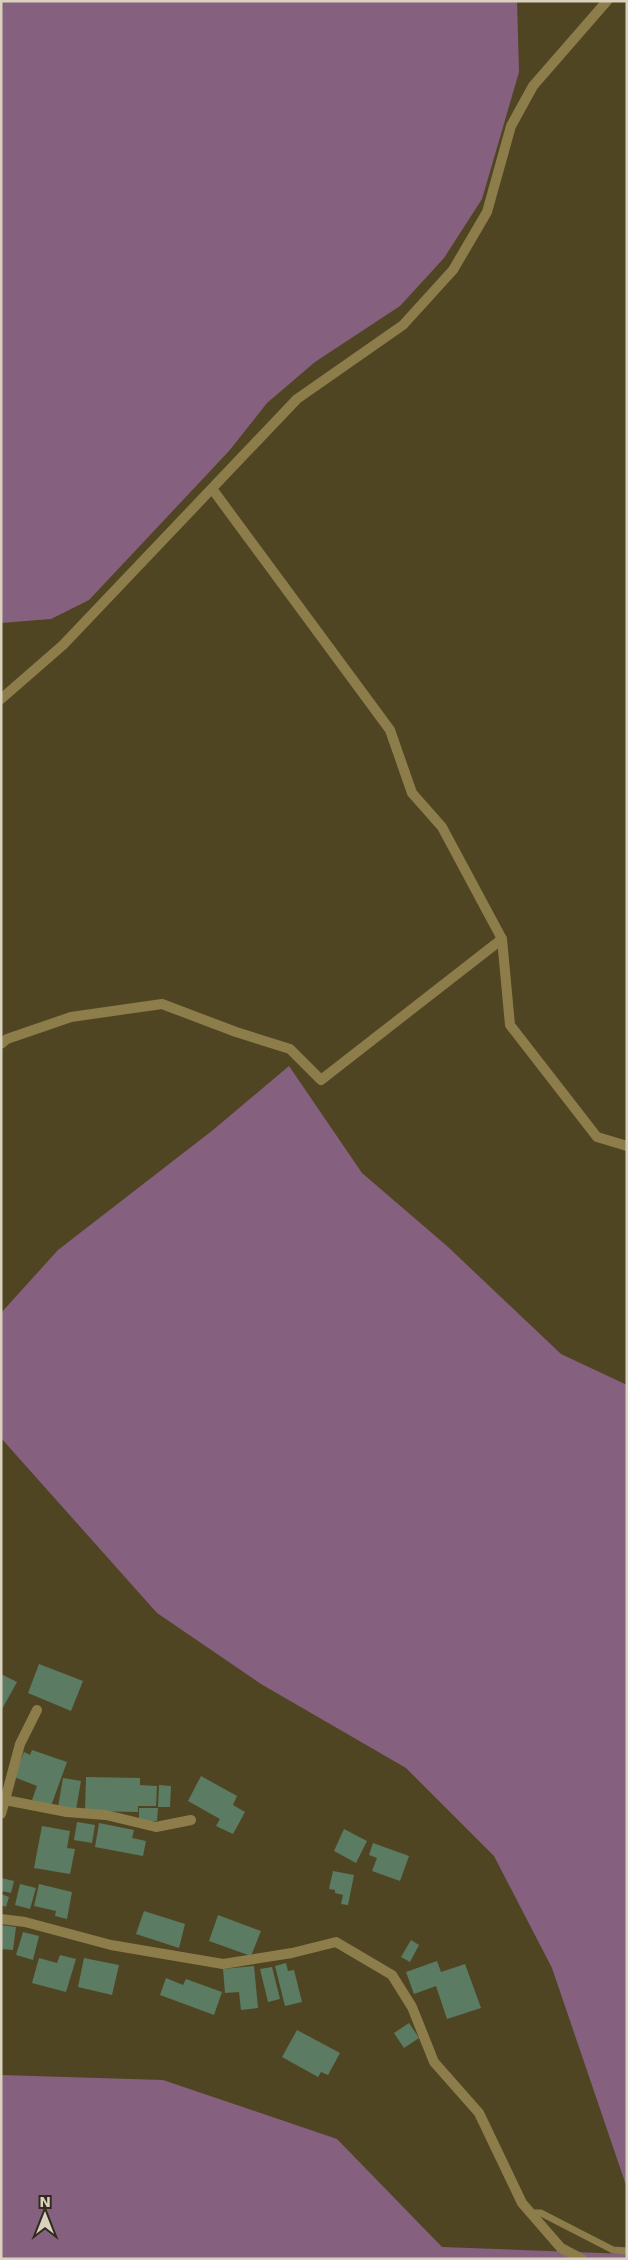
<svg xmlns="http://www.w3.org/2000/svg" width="628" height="2260" font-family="'DejaVu Sans',sans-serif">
<rect width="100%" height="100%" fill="#504522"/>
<!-- green -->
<g fill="#85607f">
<polygon points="1,1 517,1 519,72 482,199 444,258 400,306 315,362 267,403 229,451 89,600 51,619 1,623"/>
<polygon points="289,1066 362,1173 447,1246 561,1354 627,1385 627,2188 552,1968 494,1856 406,1768 261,1684 157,1613 1,1438 1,1313 58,1250 213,1130"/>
<polygon points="1,2075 163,2080 337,2139 442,2247 627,2254 627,2259 1,2259"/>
</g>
<!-- building -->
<g fill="#5b7b63">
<polygon points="39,1664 83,1681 71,1711 28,1693"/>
<polygon points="1,1674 17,1682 1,1711"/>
<polygon points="32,1750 67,1762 51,1806 32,1800 37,1786 14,1777 24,1752 30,1755"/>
<polygon points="201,1776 237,1796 233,1805 245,1812 233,1834 216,1826 220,1819 188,1801"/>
<polygon points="86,1777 140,1778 140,1785 157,1786 156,1806 138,1806 138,1812 85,1811"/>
<polygon points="63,1778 81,1781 76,1810 58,1807"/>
<polygon points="159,1785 171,1786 170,1807 158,1807"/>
<polygon points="139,1808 158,1808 157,1821 139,1821"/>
<polygon points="77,1822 95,1825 92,1843 74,1840"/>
<polygon points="99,1823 134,1830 132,1838 146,1841 143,1856 95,1847"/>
<polygon points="42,1826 70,1831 67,1848 75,1849 70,1874 34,1868"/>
<polygon points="344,1829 367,1841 356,1863 334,1851"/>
<polygon points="373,1843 409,1856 400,1881 372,1871 377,1858 369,1855"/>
<polygon points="333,1871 354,1875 348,1905 341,1904 343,1895 335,1893 335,1890 329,1889"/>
<polygon points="1,1878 14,1881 11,1893 1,1891"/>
<polygon points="20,1884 36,1888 30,1909 15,1905"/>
<polygon points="39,1884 72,1892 67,1919 55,1916 56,1911 34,1906"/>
<polygon points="1,1894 9,1897 6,1907 1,1905"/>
<polygon points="144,1911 185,1924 179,1948 136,1934"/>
<polygon points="218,1915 261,1931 251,1956 209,1941"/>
<polygon points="1,1925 16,1927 13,1950 1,1949"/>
<polygon points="23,1932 39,1936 33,1960 16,1955"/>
<polygon points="411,1940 419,1945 410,1962 401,1957"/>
<polygon points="60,1955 76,1959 66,1992 32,1983 39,1958 57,1963"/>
<polygon points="84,1958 119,1965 112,1995 78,1987"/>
<polygon points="437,1961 441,1972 465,1964 481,2008 447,2019 436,1986 414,1994 406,1972"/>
<polygon points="286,1963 288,1971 294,1970 302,2002 285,2006 275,1966"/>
<polygon points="254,1966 258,2008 241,2010 239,1992 225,1993 223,1969"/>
<polygon points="272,1967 280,1999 268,2002 260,1969"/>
<polygon points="166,1978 183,1985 186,1979 222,1992 214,2015 160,1995"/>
<polygon points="409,2023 419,2038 404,2048 394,2033"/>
<polygon points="297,2030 340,2053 328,2075 321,2072 318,2077 282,2057"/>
</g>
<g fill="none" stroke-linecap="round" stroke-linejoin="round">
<!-- lane -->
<polyline stroke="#8d7d4b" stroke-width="7" points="531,2213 541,2213 613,2250 627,2251"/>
<!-- street -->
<g stroke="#8d7d4b" stroke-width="10">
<polyline points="213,490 390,730 412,793 442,827 502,939 510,1025 597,1137 627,1146"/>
<polyline points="1,699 63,645 297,399 403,325 453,270 487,212 511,126 533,86 607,1"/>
<polyline points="1,1044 7,1039 71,1017 162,1004 236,1032 290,1049 321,1080 502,939"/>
<polyline points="37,1710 20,1744 5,1800 67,1812 106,1815 156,1827 191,1820"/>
<polyline points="1,1814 5,1800 2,1796"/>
<polyline points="1,1919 25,1922 111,1945 223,1964 292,1953 336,1942 392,1975 412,2007 434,2062 479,2113 522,2203 561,2248 582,2259"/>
</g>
</g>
<!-- border -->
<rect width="628" height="2260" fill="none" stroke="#d8d2bf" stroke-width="5"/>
<!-- north arrow -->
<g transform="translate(45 2215)" stroke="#302b1c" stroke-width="4" paint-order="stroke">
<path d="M0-4L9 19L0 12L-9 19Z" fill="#d8d2bf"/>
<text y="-8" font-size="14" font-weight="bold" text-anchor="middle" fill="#d8d2bf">N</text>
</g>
</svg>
